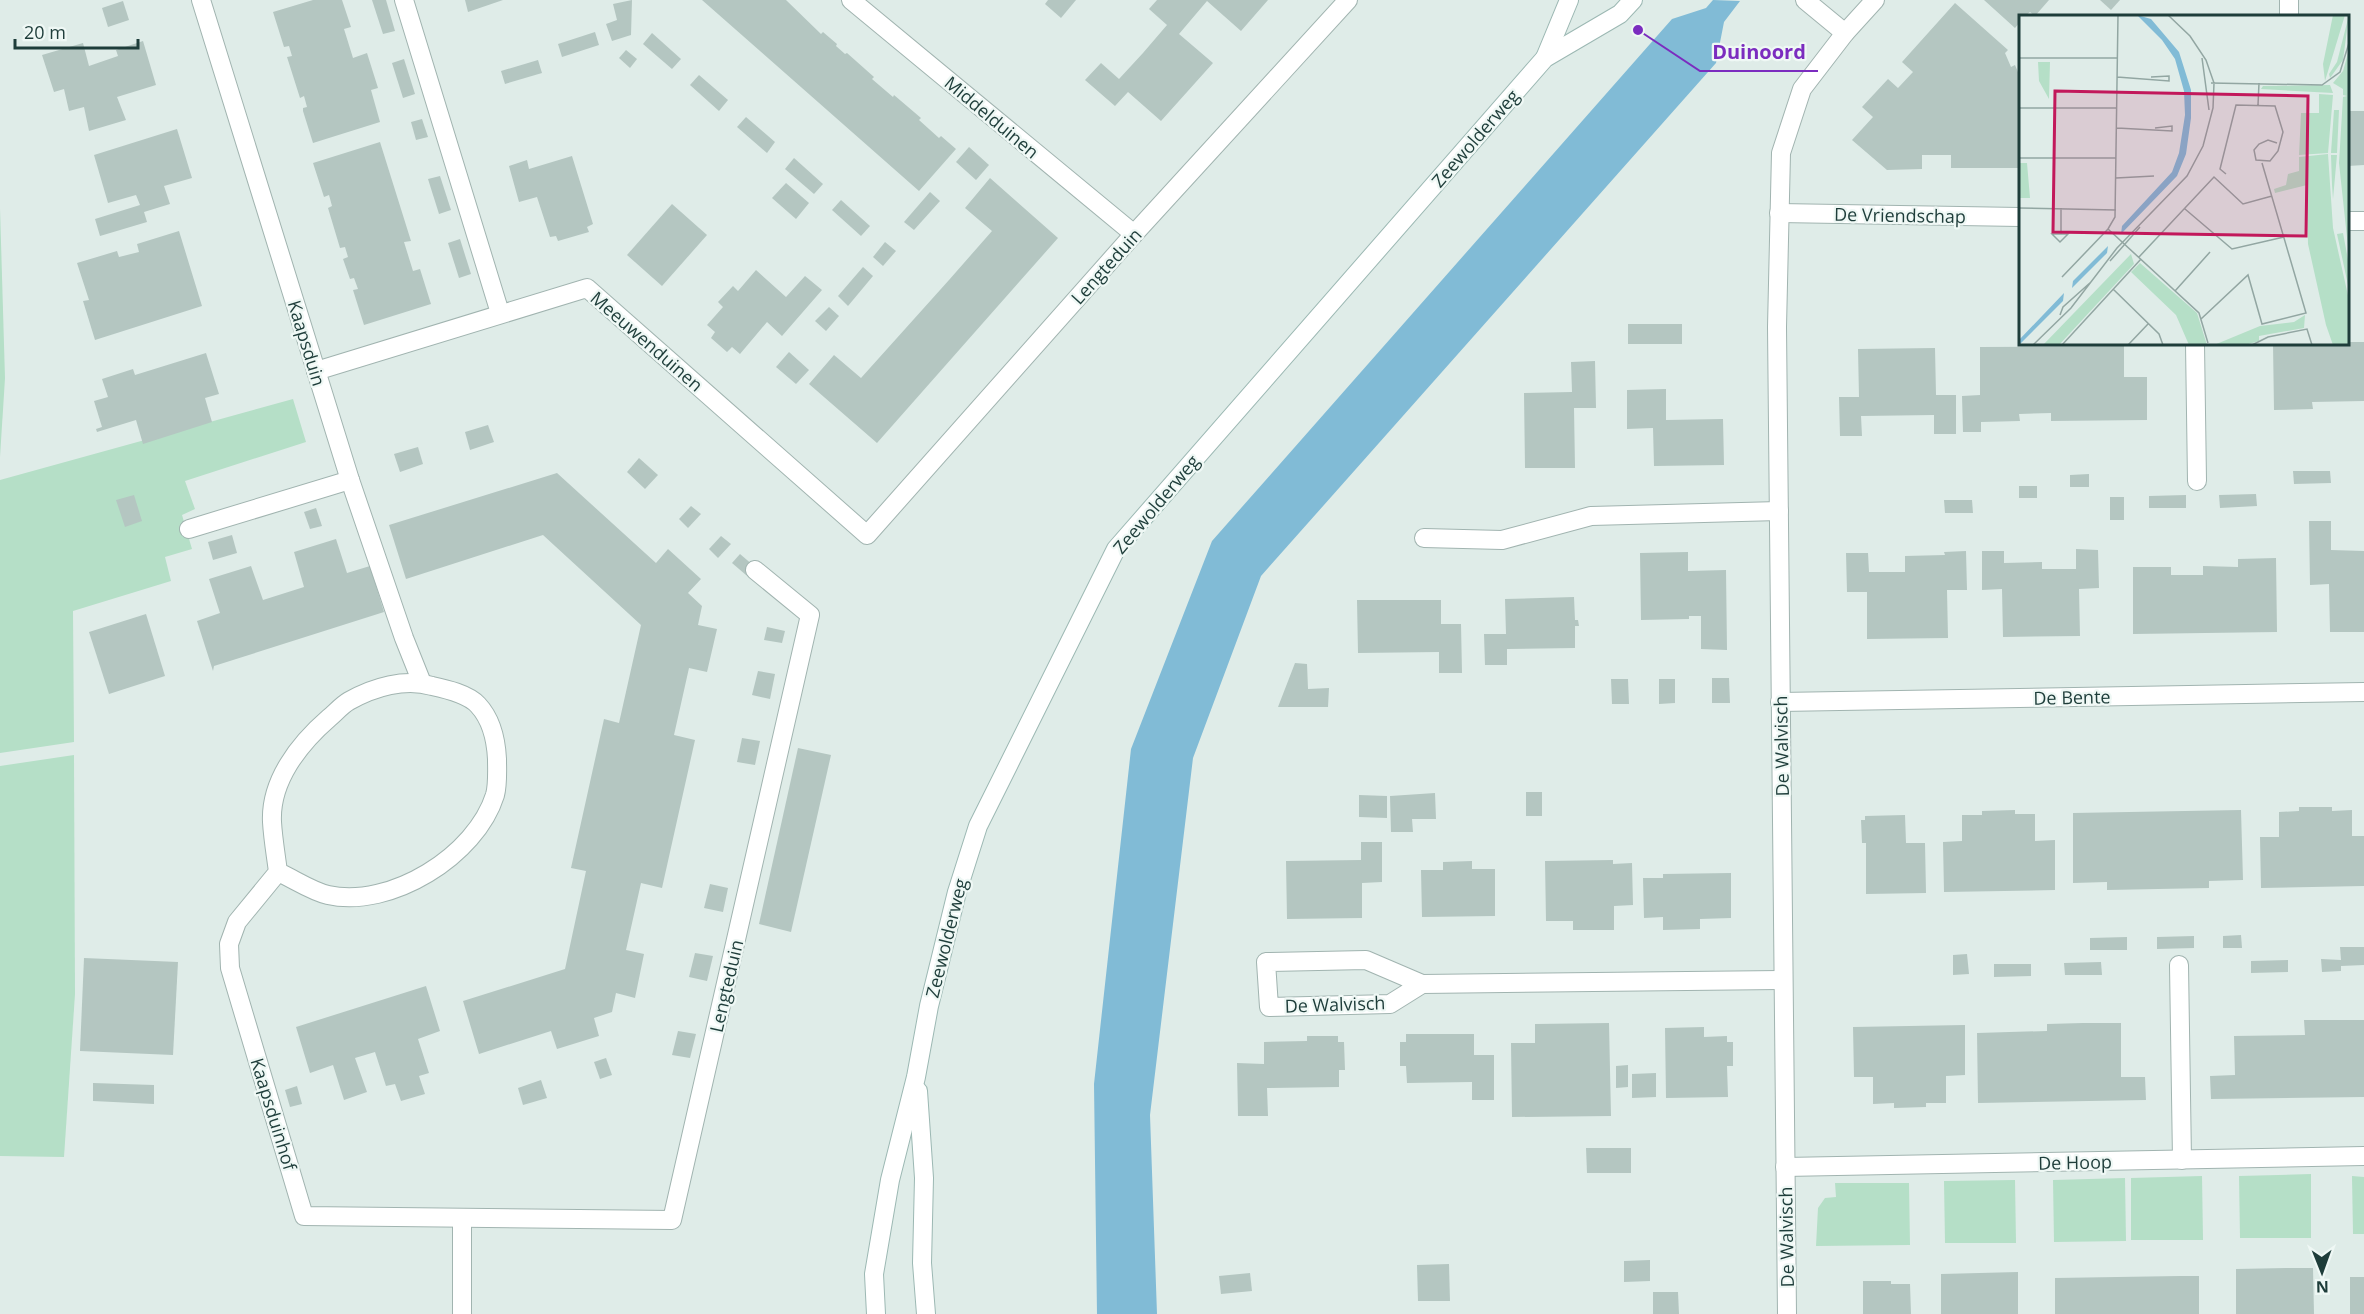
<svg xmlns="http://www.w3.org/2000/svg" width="2364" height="1314" font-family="'Open Sans',sans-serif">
<rect width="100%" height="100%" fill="#dfece8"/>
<!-- green -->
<g fill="#b5dfc7">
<polygon points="0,208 5,378 0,457"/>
<polygon points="293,399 306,442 185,481 195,509 182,515 192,549 165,557 171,581 73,611 74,742 0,753 0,480"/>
<polygon points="74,755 75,994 64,1157 0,1156 0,766"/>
<polygon points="2311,1174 2311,1238 2240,1238 2239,1176"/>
<polygon points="2202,1176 2203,1240 2131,1240 2131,1178"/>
<polygon points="2352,1176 2364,1177 2364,1234 2353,1234"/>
<polygon points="2125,1178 2126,1241 2054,1242 2053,1180"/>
<polygon points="2015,1180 2016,1243 1945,1243 1944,1181"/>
<polygon points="1835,1183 1909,1183 1910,1245 1816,1246 1818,1208 1825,1198 1836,1197"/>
</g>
<!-- water -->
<polygon fill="#81bbd6" points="1713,0 1740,1 1724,22 1716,63 1261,576 1193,758 1150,1115 1157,1314 1097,1314 1094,1084 1131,749 1212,541 1672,19 1706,8"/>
<!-- building -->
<g fill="#b4c6c1">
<polygon points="313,0 342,0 351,27 344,29 353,58 367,53 378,88 371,90 380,122 313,143 303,111 303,108 307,107 304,96 300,98 287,57 292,56 289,46 284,47 273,12"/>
<polygon points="372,0 386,0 395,31 383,34"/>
<polygon points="465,0 503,0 468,12"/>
<polygon points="632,0 631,35 612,41 606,24 617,20 613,4"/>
<polygon points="702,0 786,0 821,34 823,32 837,44 836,46 845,54 847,53 874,77 872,79 893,97 894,95 921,118 919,120 939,138 941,136 956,149 919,191"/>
<polygon points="1048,0 1076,0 1061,18 1045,4"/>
<polygon points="1157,0 1268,0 1241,31 1207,1 1179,34 1213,63 1161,121 1128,92 1115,106 1085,80 1101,63 1119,79 1143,53 1167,25 1149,9"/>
<polygon points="1984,0 2049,0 2035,16 2030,12 2025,16 2020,16 2020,22 2015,28"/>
<polygon points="2100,0 2120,0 2111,10"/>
<polygon points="123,1 129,20 108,27 102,8"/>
<polygon points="1955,3 2008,50 2005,53 2011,67 2015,65 2020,77 2020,82 2018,83 2020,88 2020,168 1951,168 1951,155 1922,155 1922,169 1887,170 1852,140 1873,117 1862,107 1888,79 1898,88 1913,72 1902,62"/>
<polygon points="595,32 599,45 562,57 558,44"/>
<polygon points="652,33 681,59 672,69 643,44"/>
<polygon points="143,41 156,85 117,97 126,120 89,131 84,107 69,111 64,89 54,92 42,55 83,43 89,66 118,56 116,50"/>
<polygon points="626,50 637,59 630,68 619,58"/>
<polygon points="404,59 415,94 403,98 392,63"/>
<polygon points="538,60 542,73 505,84 501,71"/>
<polygon points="699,75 728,100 719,111 690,85"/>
<polygon points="2348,111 2364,111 2364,165 2348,166"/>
<polygon points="746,117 775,142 767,153 737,127"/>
<polygon points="422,119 428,137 416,140 411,122"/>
<polygon points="177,129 192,178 164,186 170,204 144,212 147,222 100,236 95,219 140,205 136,195 108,203 94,155"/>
<polygon points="380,142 411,241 404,242 413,271 420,269 431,304 364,325 353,290 358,289 354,278 350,279 343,259 348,257 345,247 340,248 328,208 332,206 329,195 324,197 313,163"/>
<polygon points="969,147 989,165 976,180 956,162"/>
<polygon points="572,156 593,224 587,227 589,232 558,241 556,236 550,237 537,197 519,202 509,166 527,160 529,169"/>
<polygon points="794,158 823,184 814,194 785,169"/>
<polygon points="440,176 451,210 439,214 428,179"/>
<polygon points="990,178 1058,238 877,443 809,384 834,355 861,378 949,280 992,231 965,208"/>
<polygon points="786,183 809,203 796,219 772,198"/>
<polygon points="930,192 940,201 914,230 904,222"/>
<polygon points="841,200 870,226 861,236 832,210"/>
<polygon points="672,204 707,235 662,286 627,255"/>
<polygon points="179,231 202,306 95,340 83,301 89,300 77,263 117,251 119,257 139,252 137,244"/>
<polygon points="460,239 471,274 459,278 448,243"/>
<polygon points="885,242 896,251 883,266 873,257"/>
<polygon points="863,267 873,276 848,306 838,296"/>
<polygon points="756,270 786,297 805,276 822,290 782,336 767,322 740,354 732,347 727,352 711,338 715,332 707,325 723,307 718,302 733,286 738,291"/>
<polygon points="829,307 839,316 826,331 815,321"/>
<rect x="1628" y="324" width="54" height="20"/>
<polygon points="2348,342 2364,342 2364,401 2312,402 2313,409 2274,410 2273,344"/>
<polygon points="2124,346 2124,377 2147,377 2147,420 2051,421 2051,413 2019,414 2020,421 1981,422 1981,432 1963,432 1962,396 1980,395 1980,347"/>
<polygon points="1935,348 1936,395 1956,395 1956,434 1934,434 1934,415 1861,416 1862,436 1840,436 1839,397 1859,397 1858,349"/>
<polygon points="789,352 809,370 796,384 776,367"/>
<polygon points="206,353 219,394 205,398 212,422 143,444 136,420 97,432 96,429 102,427 94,401 108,397 102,379 133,369 135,375"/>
<polygon points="1595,361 1596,408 1574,408 1575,468 1525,468 1524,393 1572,392 1571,362"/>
<polygon points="1666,389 1666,420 1723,419 1724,465 1654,466 1653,428 1627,429 1627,390"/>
<polygon points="488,425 494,442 470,450 465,432"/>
<polygon points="418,447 423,464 400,472 394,454"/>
<polygon points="639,458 658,475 645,489 627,472"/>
<polygon points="2293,471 2330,471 2331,483 2294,484"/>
<polygon points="557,473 656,563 668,549 701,579 688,593 702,606 698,625 717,629 707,672 689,668 674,735 695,740 662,888 641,883 626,950 644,954 635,998 616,993 612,1012 594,1018 599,1036 557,1049 551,1031 479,1054 463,1001 565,969 586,871 571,868 604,719 619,723 641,625 543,535 406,579 389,525"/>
<polygon points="2089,474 2089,487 2070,487 2070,475"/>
<rect x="2019" y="486" width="18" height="12"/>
<polygon points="2256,494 2257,506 2220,508 2219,495"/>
<polygon points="134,495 142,521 125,527 116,500"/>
<polygon points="2186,495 2186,508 2149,508 2149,496"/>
<rect x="2110" y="497" width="14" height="23"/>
<polygon points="1944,500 1972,500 1973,513 1945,513"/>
<polygon points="691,506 701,514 688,528 679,519"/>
<polygon points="316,508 322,526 310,529 304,512"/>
<polygon points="2309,521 2331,521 2331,550 2364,551 2364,632 2330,632 2329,584 2310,585"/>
<polygon points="232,535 237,553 213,560 208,542"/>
<polygon points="721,536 731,544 718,558 709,549"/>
<polygon points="336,539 347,573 370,566 384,612 214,666 213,671 197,621 220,613 209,579 251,566 263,600 304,587 294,552"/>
<polygon points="2076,549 2098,550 2099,588 2079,589 2080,636 2003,637 2002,589 1982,590 1982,551 2004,551 2004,563 2042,562 2042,569 2076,569"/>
<polygon points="1966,551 1967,590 1947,590 1948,638 1867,639 1867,592 1847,592 1846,553 1868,553 1869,572 1905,572 1905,556 1945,555 1944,552"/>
<polygon points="1688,552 1688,571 1726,570 1727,650 1701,649 1701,616 1689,616 1689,619 1641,620 1640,553"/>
<polygon points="740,554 754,566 746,575 732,563"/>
<polygon points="2276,558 2277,632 2133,634 2133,567 2171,567 2171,575 2203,575 2203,566 2238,567 2238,559"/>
<polygon points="1574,597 1575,620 1578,620 1579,626 1575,626 1575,648 1507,649 1507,665 1485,665 1484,634 1506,634 1505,599"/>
<polygon points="1357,600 1441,600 1441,624 1461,624 1462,673 1439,673 1439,652 1358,653"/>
<polygon points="146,614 165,676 109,694 89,632"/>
<polygon points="767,627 785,631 782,643 764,640"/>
<polygon points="1295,663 1307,664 1308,689 1329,688 1328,707 1278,707"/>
<polygon points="758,671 775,674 770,699 752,695"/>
<polygon points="1712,678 1729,678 1730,703 1712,703"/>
<polygon points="1611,679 1628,679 1629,704 1612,704"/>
<polygon points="1659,679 1675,679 1675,703 1659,704"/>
<polygon points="742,738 760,741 755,765 737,762"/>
<polygon points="798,748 831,755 791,932 759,924"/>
<rect x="1526" y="792" width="16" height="24"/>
<polygon points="1435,793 1436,819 1412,819 1413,832 1391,832 1390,796"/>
<polygon points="1359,795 1387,796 1387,818 1359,817"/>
<polygon points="2299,807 2332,807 2332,811 2352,810 2352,836 2364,836 2364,886 2261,888 2260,837 2279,837 2279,812 2299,811"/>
<polygon points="2015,810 2015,814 2035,814 2035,841 2055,840 2055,890 1944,892 1943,842 1962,841 1962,815 1982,815 1982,811"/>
<polygon points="2241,810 2243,880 2209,881 2209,888 2107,890 2107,882 2073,883 2073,813"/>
<polygon points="1905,815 1906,843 1925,843 1926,893 1866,894 1866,843 1862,843 1861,820 1865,820 1865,816"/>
<polygon points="1361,842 1382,842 1382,882 1362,883 1362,918 1287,919 1286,861 1361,860"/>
<polygon points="1613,860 1613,864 1632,863 1633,905 1614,906 1614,930 1573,930 1573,921 1546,921 1545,861"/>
<polygon points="1472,861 1472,869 1495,869 1495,916 1422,917 1421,870 1443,870 1443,862"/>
<polygon points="1731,873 1731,918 1700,919 1700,929 1663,930 1663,917 1644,918 1643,878 1663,878 1663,874"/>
<polygon points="710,884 728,888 723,912 704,908"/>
<polygon points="2241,935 2242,948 2223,948 2223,936"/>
<polygon points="2194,936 2194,948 2157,949 2157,937"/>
<polygon points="2127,937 2127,950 2090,950 2090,938"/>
<polygon points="2340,947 2364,947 2364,965 2341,966 2341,971 2322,972 2321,959 2341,960"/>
<polygon points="695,953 713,956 707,981 689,977"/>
<polygon points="1967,954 1969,974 1953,975 1953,955"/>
<polygon points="84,958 178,962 173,1055 80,1051"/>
<polygon points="2288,960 2288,972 2251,973 2251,961"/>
<polygon points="2101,962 2102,975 2065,975 2064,963"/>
<polygon points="1994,964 2031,964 2031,976 1994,977"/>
<polygon points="426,986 440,1031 418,1039 429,1073 419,1076 425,1094 401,1101 395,1084 386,1086 375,1052 355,1058 367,1092 344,1100 333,1065 310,1073 296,1027"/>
<polygon points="2304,1020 2364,1020 2364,1097 2211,1099 2210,1076 2235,1075 2234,1036 2305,1035"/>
<polygon points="1609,1023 1611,1116 1512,1117 1511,1043 1535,1043 1535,1024"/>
<polygon points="2083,1023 2121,1023 2121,1077 2145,1077 2146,1100 1978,1103 1977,1033 2047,1031 2047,1024"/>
<polygon points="1965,1025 1965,1075 1946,1076 1946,1103 1926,1103 1926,1107 1894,1108 1894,1103 1873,1104 1873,1077 1854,1077 1853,1027"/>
<polygon points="1704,1027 1704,1037 1727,1036 1727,1042 1733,1042 1733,1066 1727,1066 1728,1097 1666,1098 1665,1028"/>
<polygon points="678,1031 696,1034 690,1058 672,1055"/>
<polygon points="1406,1034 1474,1034 1474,1055 1494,1055 1494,1100 1472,1100 1472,1082 1407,1083 1406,1066 1400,1066 1400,1042 1406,1042"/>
<polygon points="1307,1036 1338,1036 1338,1042 1344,1042 1345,1070 1339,1070 1339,1087 1267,1088 1268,1116 1238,1116 1237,1063 1264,1064 1264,1042 1307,1041"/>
<polygon points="606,1058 612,1075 600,1079 594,1062"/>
<polygon points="1628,1065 1628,1087 1616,1088 1616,1066"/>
<polygon points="1656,1073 1656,1097 1632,1098 1632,1074"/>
<polygon points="541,1080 547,1098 523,1105 518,1088"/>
<polygon points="93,1083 154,1085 154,1104 93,1101"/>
<polygon points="297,1086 302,1104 290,1107 285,1090"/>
<polygon points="1586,1148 1631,1148 1631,1173 1587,1173"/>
<polygon points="1650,1260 1650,1281 1624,1282 1624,1261"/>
<polygon points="1449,1264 1450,1301 1418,1301 1417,1265"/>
<polygon points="2286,1268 2313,1268 2314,1314 2236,1314 2236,1269"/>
<polygon points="2018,1272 2018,1314 1941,1314 1941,1274"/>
<polygon points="1250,1273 1252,1291 1221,1294 1219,1276"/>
<polygon points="2180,1276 2199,1276 2199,1314 2055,1314 2055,1278"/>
<rect x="2350" y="1277" width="14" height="37"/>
<polygon points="1863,1281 1891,1281 1891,1284 1910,1284 1911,1314 1863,1314"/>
<polygon points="1653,1292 1678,1292 1679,1314 1653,1314"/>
</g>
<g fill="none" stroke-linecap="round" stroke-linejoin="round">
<defs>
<g id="lane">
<polyline points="404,0 500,313"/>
<polyline points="2195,344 2197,481"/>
<polyline points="189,529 350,480"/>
<polyline points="2179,965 2182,1160"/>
</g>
<g id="street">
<polyline points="201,0 350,480 404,638 422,683"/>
<polyline points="851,0 1134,234"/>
<polyline points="1805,0 1845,33"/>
<polyline points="2289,16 2289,0"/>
<polyline points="1779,213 2020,217"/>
<polyline points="2348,221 2364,221"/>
<polyline points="316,371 587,288 867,535 1134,234 1348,0"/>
<polyline points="1424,538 1502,540 1591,516 1779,511"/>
<polyline points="1780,702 2364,692"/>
<path d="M278 872C294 879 311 891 328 895 390 909 476 856 495 795 498 784 497 770 497 759 496 739 492 720 478 705 468 694 446 689 432 686 405 678 374 687 349 701 342 705 335 713 329 718 299 744 270 781 272 822 273 839 276 856 278 872L237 922 229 944 230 968 304 1216 672 1220 810 615 755 570"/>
<polyline points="1422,984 1390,1004 1269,1007 1266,962 1366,960 1422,984 1783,980"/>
<polyline points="1785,1167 2364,1156"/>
<polyline points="462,1218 462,1314"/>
<polyline points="1787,1314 1777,327 1781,153 1802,89 1845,33 1875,0"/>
</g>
<g id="secondary">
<polyline points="1545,58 1569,0"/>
<polyline points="918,1091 924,1178 922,1263 926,1314"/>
<polyline points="876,1314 874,1274 890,1180 916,1077 929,1006 957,892 978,826 1116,549 1545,58 1620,14 1633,0"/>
</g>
</defs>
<!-- lane casing -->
<use href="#lane" stroke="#a1b4b0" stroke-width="20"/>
<!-- street casing -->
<use href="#street" stroke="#a1b4b0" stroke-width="20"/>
<!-- secondary casing -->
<use href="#secondary" stroke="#9cb8b3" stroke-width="20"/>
<!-- lane -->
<use href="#lane" stroke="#fff" stroke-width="18"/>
<!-- street -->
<use href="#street" stroke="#fff" stroke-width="18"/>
<!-- secondary -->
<use href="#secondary" stroke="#fff" stroke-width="18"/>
</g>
<g text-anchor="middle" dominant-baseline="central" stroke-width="4.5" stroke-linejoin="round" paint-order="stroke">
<!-- street labels -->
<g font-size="18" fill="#1e3d3a" stroke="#eff8f5">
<text transform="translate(992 117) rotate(40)">Middelduinen</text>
<text transform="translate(1475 138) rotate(-49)">Zeewolderweg</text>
<text transform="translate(1900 215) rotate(1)">De Vriendschap</text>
<text transform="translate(1106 266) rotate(-48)">Lengteduin</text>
<text transform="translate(647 341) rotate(41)">Meeuwenduinen</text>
<text transform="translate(307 343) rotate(73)">Kaapsduin</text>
<text transform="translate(1156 504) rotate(-50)">Zeewolderweg</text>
<text transform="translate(2072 697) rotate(-1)">De Bente</text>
<text transform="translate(1781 746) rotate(-91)">De Walvisch</text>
<text transform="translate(946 938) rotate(-76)">Zeewolderweg</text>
<text transform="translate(726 986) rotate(-77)">Lengteduin</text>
<text transform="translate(1335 1004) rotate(-2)">De Walvisch</text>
<text transform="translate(274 1114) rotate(73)">Kaapsduinhof</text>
<text transform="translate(2075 1162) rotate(-1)">De Hoop</text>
<text transform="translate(1786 1237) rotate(-91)">De Walvisch</text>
</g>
</g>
<!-- overview -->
<g transform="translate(2019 15)">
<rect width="330" height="330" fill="#dfece8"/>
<path d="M314 0H326L306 66 304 49ZM330 0 324 45 311 63 310 59 318 47ZM330 35V241L320 148 324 82 328 81 324 80V74L314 68 324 56ZM19 47H31L30 84 20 66ZM311 70 314 78 242 74 244 71ZM300 79 314 80 309 138 280 140 282 98H300ZM315 95H320L318 138H312ZM309 139 314 213 330 285V330H314L307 310 289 229 288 170 256 178 255 174 267 170 269 159 280 156V142ZM312 140H318L314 184 313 170ZM0 148H8L11 183H0ZM324 218 330 250 329 270 318 219ZM112 239 115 249 40 330H24ZM121 248 178 298 188 330H170L157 300 112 257ZM286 300 285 313 240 321V326L226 330H195L241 311 275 307Z" fill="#b5dfc7"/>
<path d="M118 0 132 4 160 37 172 75V103L167 139 158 161 102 219 103 211 153 157 160 138 166 100 165 76 156 44 143 25ZM89 231 88 238 53 273 54 266ZM45 278 44 286 0 330V325Z" fill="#81bbd6"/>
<path fill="none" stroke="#92a6a2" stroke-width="1.5" d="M0 43H98M183 43 190 95M98 62 150 66V61L132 62M192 68 303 70 321 57 330 28M239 90 240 68M0 93H98M98 113 153 116V111L136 113M0 143H97M207 159 201 154 217 90 256 91 264 117 259 136 251 146 237 145 235 135 240 129 249 125 258 128M97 163 135 161M0 193 97 195M166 194 213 234 265 222M89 214 180 298 189 328M42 219H49L41 227 33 219H42V193M120 242 195 162 224 189 253 181M91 246 121 212M43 262 89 214 96 202 99 0M94 274 140 319 144 330M156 276 191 237M41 300 44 292 72 267M182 304 229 260 243 309 287 298 243 148M14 330 52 293 98 233 168 161 184 131 194 93 195 68 187 45 171 21 149 0M43 330 122 244M109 330 129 309M233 330 249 322 288 314 293 330"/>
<path fill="#c2185b" fill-opacity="0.15" stroke="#c2185b" stroke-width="3" d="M36 76 289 81 287 221 34 217Z"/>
<rect width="330" height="330" fill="none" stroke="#1e3d3a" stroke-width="3"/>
</g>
<!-- callouts -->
<path fill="none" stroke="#7b2cbf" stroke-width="2" d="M1638 30L1700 71H1818"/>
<circle fill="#7b2cbf" stroke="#eff8f5" stroke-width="2" cx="1638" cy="30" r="6"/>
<g font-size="20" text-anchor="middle" font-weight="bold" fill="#7b2cbf" stroke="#eff8f5" stroke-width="4.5" stroke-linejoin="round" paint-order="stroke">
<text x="1759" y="59">Duinoord</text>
</g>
<!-- north arrow -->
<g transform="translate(2322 1272) rotate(179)" stroke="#eff8f5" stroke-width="4.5" paint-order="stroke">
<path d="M0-4.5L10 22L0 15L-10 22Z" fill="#1e3d3a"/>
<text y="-9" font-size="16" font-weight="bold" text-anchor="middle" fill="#1e3d3a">N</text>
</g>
<!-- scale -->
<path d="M15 39v9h123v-9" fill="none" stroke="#1e3d3a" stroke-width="3"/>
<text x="24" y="39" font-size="18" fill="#1e3d3a" stroke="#eff8f5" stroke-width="4.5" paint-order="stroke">20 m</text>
</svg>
